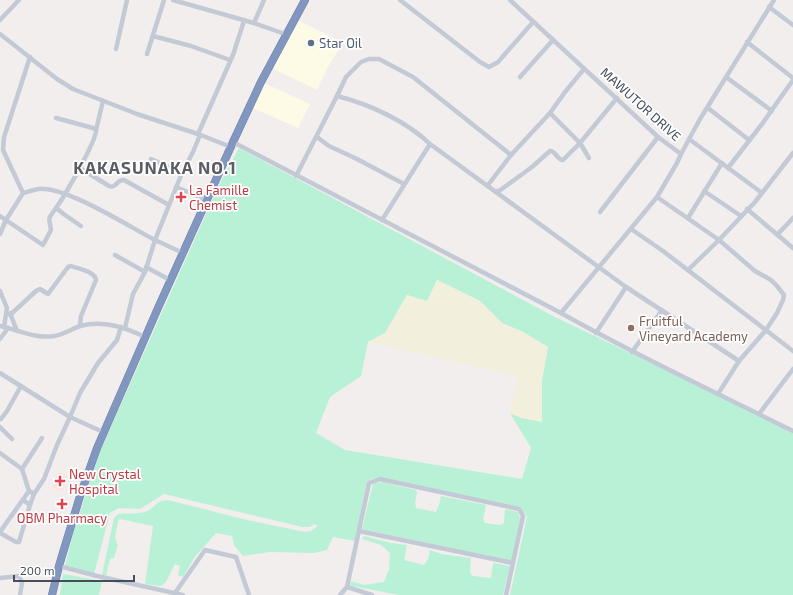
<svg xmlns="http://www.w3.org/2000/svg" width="793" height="595" font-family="'Exo 2',sans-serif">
<rect width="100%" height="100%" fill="#f1eeed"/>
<!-- commercial -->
<g fill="#fdfae5">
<polygon points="298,20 343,43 328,67 317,90 272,68"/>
<polygon points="264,83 310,104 298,128 253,108"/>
</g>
<!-- medical -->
<polygon fill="#fce4dc" points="58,472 67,474 63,492 52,488"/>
<!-- green -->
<g fill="#b9f1d7" fill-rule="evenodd">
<path d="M239 148 553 316 793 431V595H510L527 517 520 507 381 478 371 479 366 485 355 541 333 537 327 550 314 553 270 552 243 556 234 545 232 536 216 533 194 558 183 577 178 575 180 566 175 564 166 582 161 586 145 584 153 526 120 519 118 521 115 538 118 545 114 558 110 559 106 576 102 575 114 518 118 514C126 513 137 514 145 512 155 508 156 500 168 500L247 520 305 532 311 531 318 526 314 524 310 527H302L164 494 140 509 119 508 110 513 94 574 65 566 74 530 100 451 218 187ZM437 280 480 301 502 323 523 332 548 347 542 380V421L522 418 510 413 531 448 522 479 345 450 316 433 330 397 361 376 368 342 385 333 407 295 427 302Z"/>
<polygon points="383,482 416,490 417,492 415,502 416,508 436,512 439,505 441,496 486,505 483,519 485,523 500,525 504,523 505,509 518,512 520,518 512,561 362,529 373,483"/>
<polygon points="364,536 391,543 407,545 404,560 424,565 428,559 430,550 441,554 471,558 470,573 473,576 491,578 493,563 510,566 503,595 399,595 352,586 350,585 351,581 364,585 384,582 389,569 390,553 381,545 362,539"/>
<polygon points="63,574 102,581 99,595 60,595"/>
</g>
<!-- sand -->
<polygon fill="#f3efdd" points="437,280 480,301 502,323 523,332 548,347 542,380 542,422 522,418 510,413 518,376 368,342 385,333 407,295 427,301"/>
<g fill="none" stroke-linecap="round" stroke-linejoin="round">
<defs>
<polyline id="highway" points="52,595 59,566 80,496 97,448 158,308 233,142 261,82 305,0"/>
</defs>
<!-- highway casing -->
<use href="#highway" stroke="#6e81ab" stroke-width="8"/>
<!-- minor -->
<g stroke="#c3cad6" stroke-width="4.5">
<polyline points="173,0 254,23 285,34"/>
<polyline points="400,0 480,62 489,67 498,62 533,22"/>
<polyline points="510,0 658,137 681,154 677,163 657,197 561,313"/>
<polyline points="769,7 793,25"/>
<polyline points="0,20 19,0"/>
<polyline points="254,23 264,0"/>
<polyline points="0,34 57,79 73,89 137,114 198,134 231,147"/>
<polyline points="153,36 191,46 230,60"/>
<polyline points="747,42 793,78"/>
<polyline points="116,49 127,0"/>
<polyline points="147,54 164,0"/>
<polyline points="520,77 553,40"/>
<polyline points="726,77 772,111"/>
<polyline points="337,96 346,77 361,62 369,59 379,59 413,77 511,155"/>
<polyline points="708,108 749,140"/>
<polyline points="550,113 580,143 589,158"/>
<path d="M56 118 93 128 96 130C97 140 64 197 56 208L65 215 81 226"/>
<polyline points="96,130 103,101"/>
<polyline points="198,134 233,55 244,21"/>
<polyline points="317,137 329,146 357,159 404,184"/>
<polyline points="689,139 762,193"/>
<path d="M233 142 561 313C637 356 715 392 793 431"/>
<polyline points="681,154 700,119 774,0"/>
<polyline points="151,159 182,173 155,240 183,253"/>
<path d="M80 168 109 186C117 189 116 179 124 180L169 205"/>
<polyline points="728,168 762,124 793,80"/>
<polyline points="182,173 193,152 200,135"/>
<path d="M296 176 337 96C369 104 406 121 430 144"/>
<polyline points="488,185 511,155 550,113 565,92 584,69"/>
<polyline points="176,187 207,200"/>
<path d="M496 191H499L532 167 550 151C556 151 557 160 563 160L580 143 617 98"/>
<polyline points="704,191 741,216"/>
<path d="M23 193C28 192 33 190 38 189 66 186 128 226 155 240L145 272 133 294 125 328"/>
<polyline points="657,197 719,240 755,271 771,280 777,286 784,295 783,300 777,313 766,330 739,361 718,394"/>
<polyline points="747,209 793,248"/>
<polyline points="600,212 658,137"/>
<path d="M0 216 43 245 51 230C49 216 47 221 56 208"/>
<polyline points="688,218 722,163"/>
<polyline points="382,220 430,144 626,287 739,361"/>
<polyline points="631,229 663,251 793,351"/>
<polyline points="0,234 6,220 23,193 3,150 4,137 30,57"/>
<polyline points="778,234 793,218"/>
<polyline points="115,255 145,272"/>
<polyline points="146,267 170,280"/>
<polyline points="688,270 719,240 755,202 793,153"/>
<polyline points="0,291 7,308 4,327"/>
<polyline points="10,313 17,331"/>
<path d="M10 315 36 291 40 289 48 294 68 267 71 266C78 269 95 271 96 280L81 316 80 326"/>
<path d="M0 326C18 330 36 339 54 336 64 335 71 329 80 326 104 320 124 327 145 337"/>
<polyline points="596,333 626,287"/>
<polyline points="0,339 8,328"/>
<polyline points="632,352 662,310"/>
<polyline points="0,373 70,417 103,432"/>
<polyline points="759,414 793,369"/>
<polyline points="1,419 7,411 21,386"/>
<polyline points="0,427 12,439"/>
<polyline points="0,453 22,469"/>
<polyline points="29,491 22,469 42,438"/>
<polyline points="30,505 34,494"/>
<polyline points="359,531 513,563"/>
<polyline points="0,532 29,491 34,494 44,479 57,445 70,417 80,393 98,363 117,340 121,327"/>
<polyline points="0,533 16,542 19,542 30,505 23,500"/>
<polyline points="59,566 97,576 183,595"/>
<polyline points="0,578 19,576 22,583 20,595"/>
<polyline points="347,587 372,595"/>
<polyline points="175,593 205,550 236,557 249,595"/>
<polyline points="340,595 347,587 369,483 380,479 519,509 523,516 506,595"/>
</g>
<!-- highway -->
<use href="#highway" stroke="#8297c0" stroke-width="7"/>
</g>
<!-- markers -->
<circle fill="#5c6f8a" stroke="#fff" stroke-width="1.5" cx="311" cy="43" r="4"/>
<g fill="#e0444e" stroke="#fff" stroke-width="1.5">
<path d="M179 191h4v4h4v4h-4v4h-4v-4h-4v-4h4z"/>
<path d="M58 475h4v4h4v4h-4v4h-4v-4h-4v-4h4z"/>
<path d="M60 498h4v4h4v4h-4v4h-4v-4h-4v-4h4z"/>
</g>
<circle fill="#8d6e63" stroke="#fff" stroke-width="1.5" cx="631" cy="328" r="4"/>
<g text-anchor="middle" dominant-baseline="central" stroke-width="3.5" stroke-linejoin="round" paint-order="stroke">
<!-- service labels -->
<g font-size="13" fill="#4e5e75" stroke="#fff" text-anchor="start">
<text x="319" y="43">Star Oil</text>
</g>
<!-- street labels -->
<g font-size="13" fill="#454e5c" stroke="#fff">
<text transform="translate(641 104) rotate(42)">MAWUTOR DRIVE</text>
</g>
<!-- health labels -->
<g font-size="13" fill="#be3a42" stroke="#fff" text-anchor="start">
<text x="189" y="190">La Famille<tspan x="189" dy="15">Chemist</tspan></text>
<text x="69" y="474">New Crystal<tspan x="69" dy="15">Hospital</tspan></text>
<text x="62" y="518" text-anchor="middle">OBM Pharmacy</text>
</g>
<!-- education labels -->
<g font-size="13" fill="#785e54" stroke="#fff" text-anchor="start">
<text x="639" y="321">Fruitful<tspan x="639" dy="15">Vineyard Academy</tspan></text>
</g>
<!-- district labels -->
<g font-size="17" font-weight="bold" letter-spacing="1" fill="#5a5d63" stroke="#fff">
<text x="155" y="167">KAKASUNAKA NO.1</text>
</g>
</g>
<!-- scale -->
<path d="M14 575v6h120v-6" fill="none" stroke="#454e5c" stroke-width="2"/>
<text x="20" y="575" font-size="12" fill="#454e5c" stroke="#ffffff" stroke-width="3" paint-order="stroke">200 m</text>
</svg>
